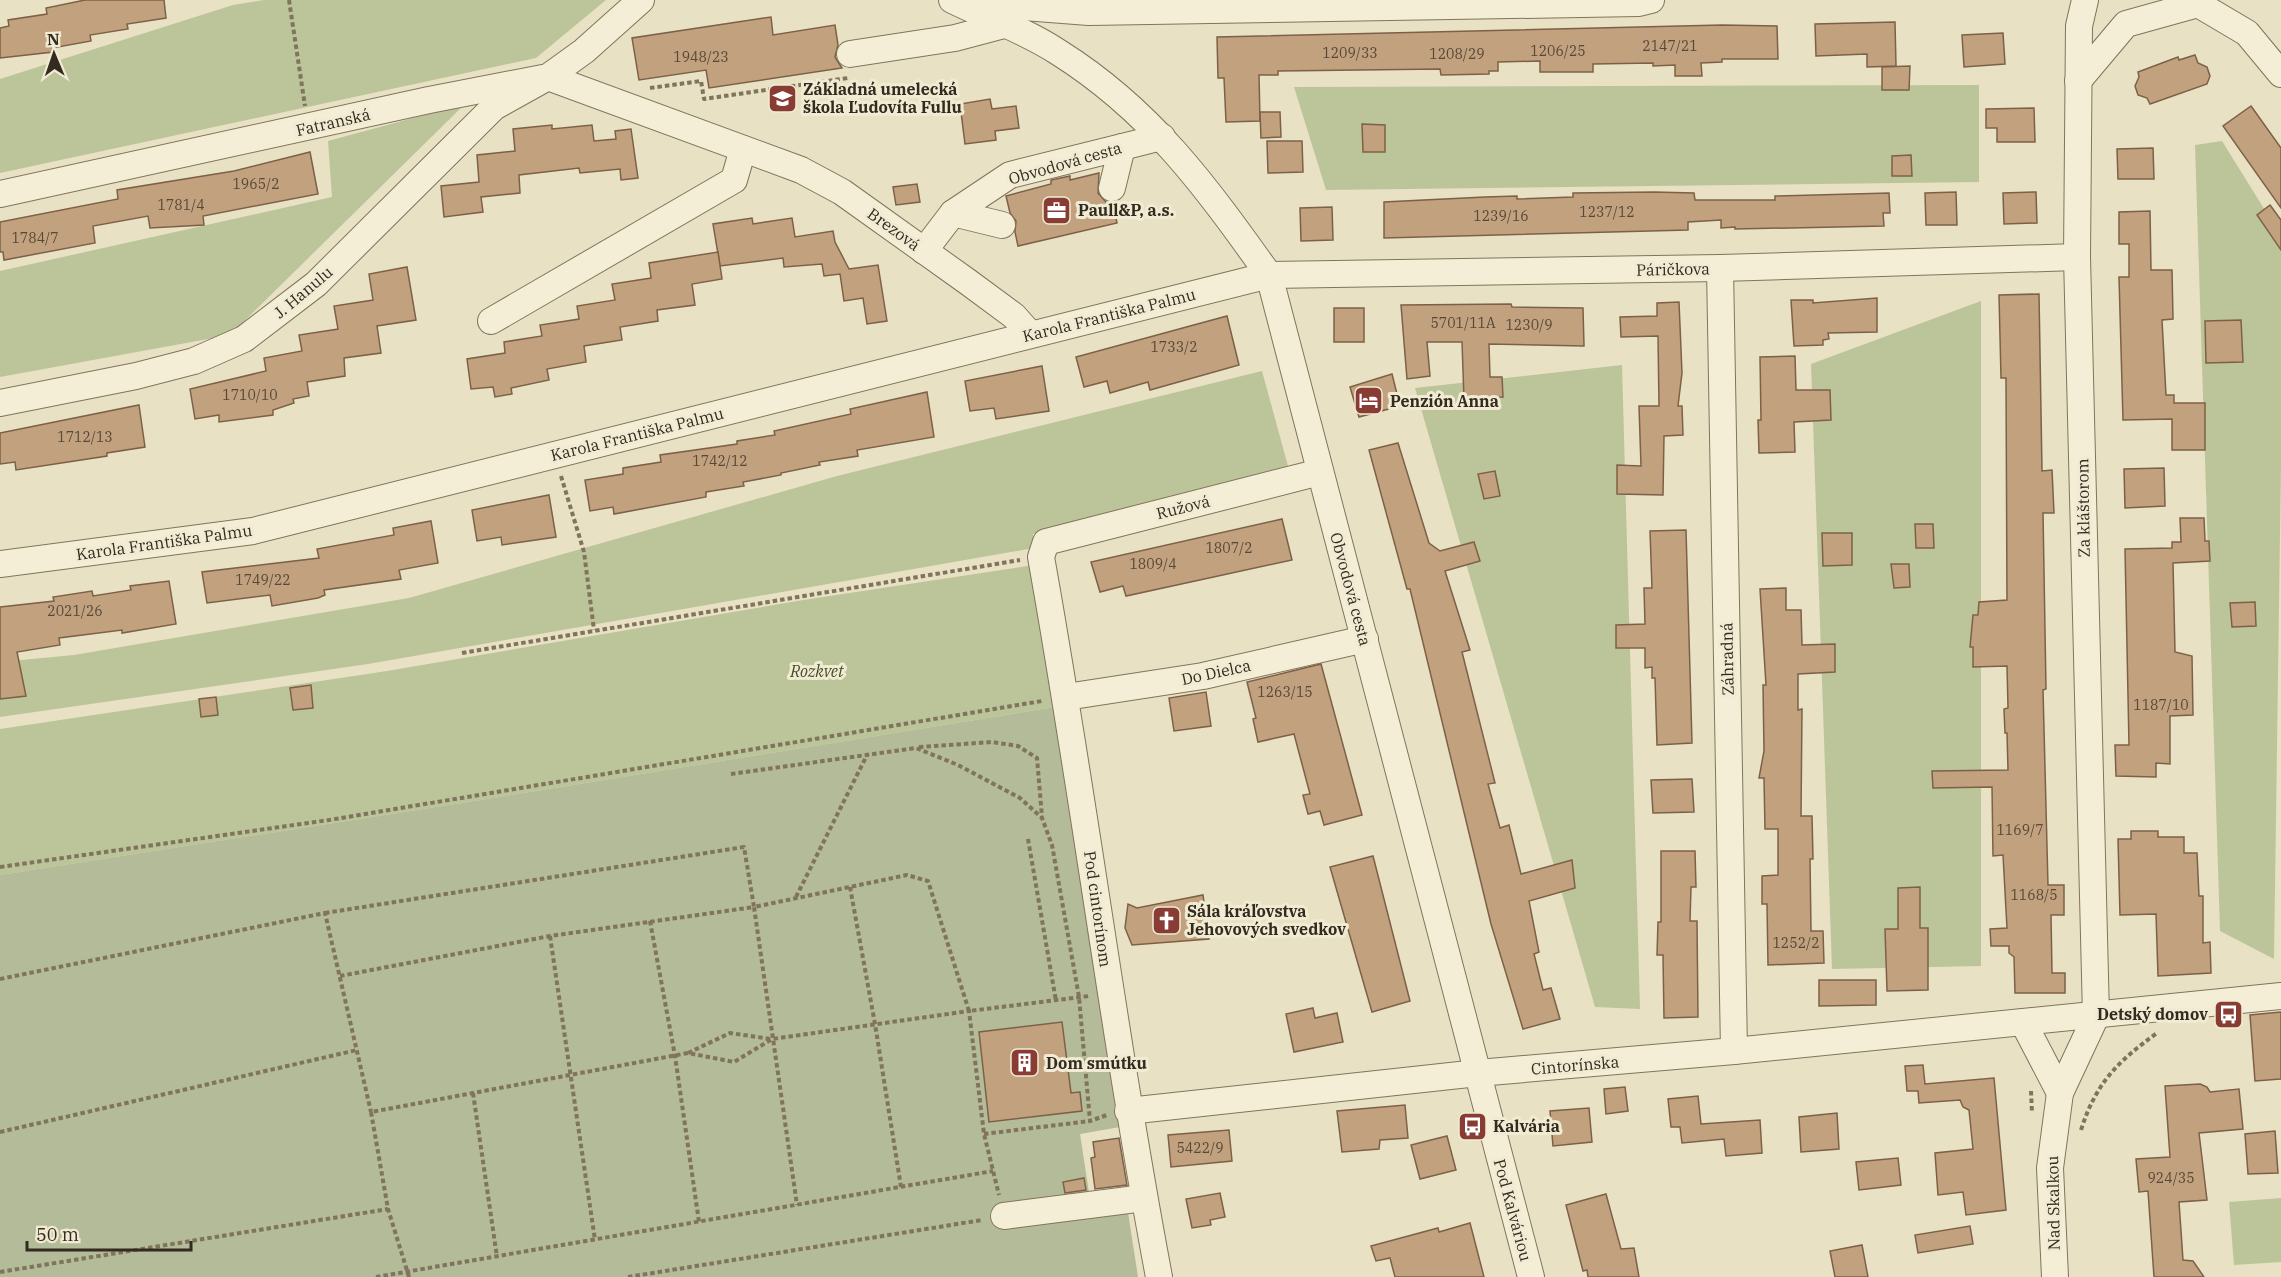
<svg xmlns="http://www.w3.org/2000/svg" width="2281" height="1277" font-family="'IBM Plex Serif',serif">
<rect width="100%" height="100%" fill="#e8e1c4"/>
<!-- green -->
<g fill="#bcc59a">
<polygon points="264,0 606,0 536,58 0,173 0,79 233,5"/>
<polygon points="1979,85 1979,182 1326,190 1294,87"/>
<polygon points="465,104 230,335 0,377 0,271 332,197 328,141"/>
<polygon points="2222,141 2281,236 2281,464 2274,959 2220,931 2195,145"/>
<polygon points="1981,301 1981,966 1832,969 1811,364"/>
<polygon points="1622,365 1640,1009 1595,1007 1415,388"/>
<polygon points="1262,371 1288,466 1033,534 1034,548 368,664 0,717 0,662 74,655 409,598 837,476"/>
<polygon points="1034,565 1055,707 468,802 0,875 0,729 387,671 803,600"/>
<polygon points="2281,1198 2281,1262 2234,1265 2229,1202"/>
</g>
<!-- cemetery -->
<polygon fill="#b3bb98" points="1055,707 1120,1127 1080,1134 1090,1199 1125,1193 1138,1277 0,1277 0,875 468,802"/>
<!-- building -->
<g fill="#c2a17f" stroke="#7d6146" stroke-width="1.5">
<polygon points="85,0 164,0 166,18 127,24 128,29 90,35 91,41 52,48 53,52 0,58 0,28 9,26 8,20 47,14 46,8"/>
<polygon points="771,17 773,35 835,25 838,45 835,57 842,68 709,88 706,70 639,80 632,38"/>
<polygon points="1895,22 1896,66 1867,67 1867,54 1816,56 1815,24"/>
<polygon points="1722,25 1777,26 1778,59 1722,59 1722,62 1701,63 1702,76 1675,76 1675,65 1653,66 1653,63 1593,64 1593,72 1540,72 1540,61 1498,62 1498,71 1489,71 1489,74 1441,75 1440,69 1278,71 1278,75 1259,75 1260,121 1226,122 1224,78 1218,78 1217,37"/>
<polygon points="2003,33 2005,64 1964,67 1962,35"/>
<polygon points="2195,55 2198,63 2207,67 2210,76 2207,84 2150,104 2147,98 2138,95 2135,86 2139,77 2138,72 2178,57 2179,60"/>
<polygon points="1910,66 1909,90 1882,90 1882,67"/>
<polygon points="990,99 992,109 1016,106 1019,128 995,131 996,140 965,144 960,104"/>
<polygon points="2251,106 2281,148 2281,208 2223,126"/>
<polygon points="2034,108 2035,142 1997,142 1997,128 1986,128 1986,109"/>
<polygon points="1260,112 1280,112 1281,137 1261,138"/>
<polygon points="1362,124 1385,125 1385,152 1363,152"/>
<polygon points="552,125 552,129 592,125 594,141 616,139 615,131 631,129 638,178 621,180 620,169 580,173 579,168 519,175 520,193 481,197 483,212 444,217 441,186 479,182 477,155 515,151 513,129"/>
<polygon points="1267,141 1302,141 1303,172 1268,173"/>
<polygon points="2153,148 2154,179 2118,179 2117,149"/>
<polygon points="310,152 318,194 203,216 204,225 150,228 148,216 93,226 95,243 4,260 3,252 0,252 0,222 118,199 117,190 234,171"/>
<polygon points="1911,155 1912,176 1892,176 1892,156"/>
<polygon points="1099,173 1098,193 1106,202 1113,203 1117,223 1018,246 1015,232 1016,221 1010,213 1006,196 1051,184 1051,180 1070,176 1070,180"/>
<polygon points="917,184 920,202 896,205 893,187"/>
<polygon points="1654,192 1694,193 1695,200 1775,200 1775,196 1889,193 1890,213 1883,213 1884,226 1735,229 1735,227 1721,228 1721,220 1688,222 1688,230 1384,238 1384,202 1485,197 1517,196 1517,199 1573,197 1573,193"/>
<polygon points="1956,192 1957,225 1926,225 1925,193"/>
<polygon points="2036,192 2037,223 2004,224 2003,193"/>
<polygon points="2270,205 2281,220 2281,250 2257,215"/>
<polygon points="1332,207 1333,240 1301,241 1300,208"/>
<polygon points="2150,211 2151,270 2172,270 2173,319 2162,320 2166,395 2174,395 2174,403 2205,403 2205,450 2172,450 2172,419 2123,420 2119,277 2129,277 2129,244 2119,244 2119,212"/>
<polygon points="752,218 753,224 792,218 795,237 833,231 835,242 849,269 878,265 887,321 867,324 863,298 844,301 840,274 824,276 822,264 784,267 783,258 720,266 713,224"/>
<polygon points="718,252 722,279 692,284 695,305 657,310 658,321 620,327 622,340 584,346 586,362 547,369 549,380 511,388 512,394 495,397 493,387 471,389 467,359 505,353 504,342 542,336 540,325 579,319 577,306 615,300 612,284 651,278 649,263"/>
<polygon points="407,267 416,320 377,326 381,353 344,358 345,376 307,382 309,396 293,399 294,403 273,410 273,415 219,422 219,415 195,419 190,389 266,371 264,358 302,351 299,335 338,329 334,306 373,300 369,274"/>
<polygon points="2039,294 2042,471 2052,470 2054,513 2043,513 2046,689 2043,690 2048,885 2064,885 2064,915 2051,915 2052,973 2065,973 2065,993 2015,993 2014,957 2009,953 2009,946 1991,946 1990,929 2007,928 2003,855 1993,856 1992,787 1933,788 1932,771 2008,770 2007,733 2005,733 2004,709 2008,708 2007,666 1973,667 1973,647 1970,647 1973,615 1978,615 1979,602 2007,600 2006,378 2001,378 1999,295"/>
<polygon points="1877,298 1877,332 1828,333 1829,339 1823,340 1823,345 1794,346 1791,300 1813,300 1813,303"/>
<polygon points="1679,302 1682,373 1678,406 1682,406 1683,435 1664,436 1663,495 1617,494 1617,465 1641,466 1639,406 1659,406 1658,336 1621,337 1620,317 1657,316 1657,303"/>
<polygon points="1511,304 1512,307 1583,308 1584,346 1489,344 1490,377 1502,377 1503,397 1464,399 1462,342 1427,342 1430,376 1407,379 1401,305"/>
<rect x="1334" y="308" width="30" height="34"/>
<polygon points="1227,316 1239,365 1150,390 1148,382 1110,393 1107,381 1084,387 1076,357"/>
<polygon points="2241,320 2243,362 2206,363 2205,321"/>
<polygon points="1795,356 1796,390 1830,390 1831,420 1794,422 1795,452 1759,453 1758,420 1761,420 1760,357"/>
<polygon points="1042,366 1049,411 996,419 994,408 970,411 965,381"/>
<polygon points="1392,374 1400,406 1359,417 1350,387"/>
<polygon points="927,392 934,437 857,450 858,456 819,462 820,465 781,473 781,475 743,482 744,486 706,492 706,497 614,514 613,507 590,511 585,480 623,474 623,468 661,462 660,455 737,444 737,441 775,435 774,431 851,414 850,409"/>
<polygon points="139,405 145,447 107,453 107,456 16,470 15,462 0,464 0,433"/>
<polygon points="1398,443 1429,543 1440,551 1474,542 1480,561 1445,571 1470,650 1462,652 1495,783 1488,784 1500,828 1509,825 1521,874 1572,860 1575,888 1529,901 1539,952 1534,954 1543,990 1551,988 1560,1019 1523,1029 1491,924 1410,589 1407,589 1369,450"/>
<polygon points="2164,468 2165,506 2125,508 2124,469"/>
<polygon points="1495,471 1500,496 1484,499 1478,474"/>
<polygon points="549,495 556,537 502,545 501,537 477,541 472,510"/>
<polygon points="2180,518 2204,518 2205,541 2209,541 2210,561 2173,563 2175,652 2192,656 2193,715 2170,716 2170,764 2156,763 2156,777 2116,776 2115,745 2129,745 2125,549 2172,548 2172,542 2181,542"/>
<polygon points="1282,519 1292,560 1126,596 1123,586 1100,592 1091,562"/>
<polygon points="431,521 438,563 399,570 401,579 324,590 325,595 318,598 272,606 270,595 207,603 202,572 319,558 317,549 394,535 393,528"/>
<polygon points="1915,524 1933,524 1934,548 1916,548"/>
<polygon points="1686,530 1692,743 1657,745 1655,678 1652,678 1652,667 1645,668 1645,648 1616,648 1616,625 1645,624 1644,588 1652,588 1650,531"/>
<polygon points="1822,533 1852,533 1852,565 1823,566"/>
<polygon points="1891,564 1909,564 1910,587 1894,588"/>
<polygon points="169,581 176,624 122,633 122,630 59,638 60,645 17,652 26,696 0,699 0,607 54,601 53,597 92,591 93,596 131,590 130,586"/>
<polygon points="1786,588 1786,610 1801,610 1802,645 1835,644 1835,672 1798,674 1798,710 1802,709 1801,816 1812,816 1813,859 1810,859 1811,931 1823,931 1824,963 1768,965 1767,904 1762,904 1762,876 1778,875 1778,829 1765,829 1764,778 1759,778 1764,751 1763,685 1766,685 1760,589"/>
<polygon points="2255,602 2256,626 2232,627 2230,603"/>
<polygon points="1321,664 1362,815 1324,825 1320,811 1308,814 1303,795 1310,794 1294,734 1258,742 1253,719 1256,718 1247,682"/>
<polygon points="311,685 313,708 293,710 290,688"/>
<polygon points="1206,692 1211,726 1174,731 1169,698"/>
<polygon points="216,697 218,715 201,717 199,699"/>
<polygon points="1692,779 1694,812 1653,813 1651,780"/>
<polygon points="2131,831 2158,831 2158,837 2184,837 2184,853 2197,853 2199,896 2203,896 2203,943 2210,942 2211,973 2158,976 2156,914 2120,915 2118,839 2131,839"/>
<polygon points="1661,851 1695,851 1696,887 1691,887 1690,921 1697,921 1698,1017 1664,1018 1663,955 1657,955 1658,922 1661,922"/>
<polygon points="1373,856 1410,1001 1372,1012 1330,867"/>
<polygon points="1920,887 1920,928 1928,928 1928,990 1887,991 1885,929 1898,929 1898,888"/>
<polygon points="1203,895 1209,939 1132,945 1125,928 1128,904 1137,908"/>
<polygon points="1819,980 1876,980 1876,1005 1819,1006"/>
<polygon points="1313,1008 1315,1018 1337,1013 1343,1042 1294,1052 1286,1014"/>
<polygon points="2281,1012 2281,1079 2255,1081 2250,1015"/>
<polygon points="1062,1022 1071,1093 1080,1092 1082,1111 989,1122 979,1032"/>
<polygon points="1923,1065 1925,1084 1994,1078 2006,1210 1966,1215 1963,1192 1938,1195 1935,1153 1973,1149 1969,1110 1963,1107 1960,1100 1919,1103 1918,1091 1907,1091 1905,1066"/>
<polygon points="2200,1084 2207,1087 2210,1092 2239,1089 2243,1129 2199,1133 2207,1200 2179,1202 2183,1260 2193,1261 2204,1277 2154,1277 2148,1191 2139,1192 2136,1159 2170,1157 2165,1086"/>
<polygon points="1625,1087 1628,1111 1606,1114 1604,1089"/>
<polygon points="1698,1096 1701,1124 1760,1120 1762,1153 1726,1156 1724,1139 1682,1143 1680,1127 1671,1127 1668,1099"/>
<polygon points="1405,1105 1408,1138 1380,1140 1379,1149 1342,1152 1337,1111"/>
<polygon points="1589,1108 1592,1142 1553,1146 1550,1111"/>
<polygon points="1837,1113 1839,1149 1801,1152 1799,1117"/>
<polygon points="1229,1130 1232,1161 1171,1167 1168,1135"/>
<polygon points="2275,1131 2278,1173 2248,1174 2245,1134"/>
<polygon points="1447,1136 1456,1170 1420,1179 1411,1145"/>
<polygon points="1119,1138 1127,1185 1095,1189 1091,1158 1095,1157 1093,1142"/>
<polygon points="1898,1158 1901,1185 1859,1190 1856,1162"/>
<polygon points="1084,1178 1086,1190 1065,1193 1063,1182"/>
<polygon points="1220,1193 1225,1217 1210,1220 1211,1225 1192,1228 1186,1199"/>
<polygon points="1606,1194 1621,1249 1634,1248 1639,1277 1588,1277 1587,1270 1583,1271 1566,1205"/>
<polygon points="1470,1223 1484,1277 1395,1277 1390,1258 1376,1261 1371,1246 1438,1228 1439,1232"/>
<polygon points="1970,1226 1973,1244 1918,1253 1915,1235"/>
<polygon points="1862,1245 1868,1277 1835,1277 1830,1251"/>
</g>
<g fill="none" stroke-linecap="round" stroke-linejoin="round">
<defs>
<g id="minor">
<path d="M952 0C987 17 1026 31 1058 52 1152 111 1206 187 1269 275L1531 1277"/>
<polyline points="2186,0 2198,4 2247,33 2281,74"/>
<polyline points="971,3 1089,12 1639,3 1651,0"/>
<polyline points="850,54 955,38 1004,25"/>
<polyline points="2078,81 2126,24 2198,4"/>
<polyline points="1112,188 1122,147"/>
<polyline points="0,194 429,100 548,77 584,51 641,0"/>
<polyline points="953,213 1002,225"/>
<polyline points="924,251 953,213 1010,175 1162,137"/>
<polyline points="1720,268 1734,1051"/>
<polyline points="491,321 734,180 743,149"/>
<polyline points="0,403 136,376 194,361 244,339 316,284 494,107 548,77 801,170 842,192 968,282 1014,316 1030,334"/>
<polyline points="0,564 253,531 1269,275 1720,268 2077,257"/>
<polyline points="1066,697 1203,676 1365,639"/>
<polyline points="2023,1022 2060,1093"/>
<polyline points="1128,1111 1478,1073 1734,1051 2281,996"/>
<polyline points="1004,1216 1144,1198"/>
<path d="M1159 1277C1114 1038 1084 796 1041 557L1046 542 1320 472"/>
<polyline points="2055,1277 2050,1168 2060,1093 2096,1016 2077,257 2079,26 2085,0"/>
</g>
</defs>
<!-- minor casing -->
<use href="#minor" stroke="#81745d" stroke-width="28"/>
<!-- path -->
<g stroke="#81745d" stroke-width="4" stroke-dasharray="4.5 3" stroke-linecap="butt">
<polyline points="289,0 305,106"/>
<polyline points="650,88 701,81 704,99 848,78"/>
<polyline points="561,476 584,552 594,630"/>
<polyline points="462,653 1020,560"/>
<polyline points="919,747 992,742 1018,746 1037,758 1042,817"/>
<polyline points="731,774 916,748 958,765 1020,798 1042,818 1052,845 1079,997 1090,1121 1107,1115"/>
<polyline points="1028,839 1056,1001"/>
<polyline points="0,867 329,820 1042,701"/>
<polyline points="850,887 875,1024 901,1187"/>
<polyline points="796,897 867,755"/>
<polyline points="325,913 744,847 754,907 907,875 928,881 969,1011 1089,996"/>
<polyline points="650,921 675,1056 699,1222"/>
<polyline points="550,936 595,1240"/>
<polyline points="340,976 550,936 754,907 797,1205"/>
<polyline points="0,979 325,913 371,1112"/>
<polyline points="688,1053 730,1033 771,1039"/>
<polyline points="2031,1091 2032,1113"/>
<polyline points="473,1093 497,1257"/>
<path d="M2081 1130C2096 1083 2117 1062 2157 1033"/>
<polyline points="0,1132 357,1050"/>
<polyline points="984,1134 1090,1121"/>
<polyline points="0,1272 388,1209"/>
<polyline points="376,1277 993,1171"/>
<polyline points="409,1277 388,1209 371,1112 688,1053 734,1062 772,1039 969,1011 984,1134 999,1195"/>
<polyline points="628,1277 982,1220"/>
</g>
<!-- minor -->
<use href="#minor" stroke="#f4eed7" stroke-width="26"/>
</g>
<!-- icons -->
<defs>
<symbol id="school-square" viewBox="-11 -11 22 22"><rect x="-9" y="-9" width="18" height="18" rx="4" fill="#893c34" stroke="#f1ebd3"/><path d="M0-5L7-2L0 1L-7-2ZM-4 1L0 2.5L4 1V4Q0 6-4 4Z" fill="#fff"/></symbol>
<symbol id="office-square" viewBox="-11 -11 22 22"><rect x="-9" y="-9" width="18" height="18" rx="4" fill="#893c34" stroke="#f1ebd3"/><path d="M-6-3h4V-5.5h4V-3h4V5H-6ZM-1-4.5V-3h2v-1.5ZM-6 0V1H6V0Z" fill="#fff"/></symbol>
<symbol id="hotel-square" viewBox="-11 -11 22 22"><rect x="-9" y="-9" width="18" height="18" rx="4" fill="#893c34" stroke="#f1ebd3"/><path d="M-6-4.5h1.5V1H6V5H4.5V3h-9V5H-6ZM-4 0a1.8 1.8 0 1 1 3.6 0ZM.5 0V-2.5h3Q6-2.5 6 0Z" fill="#fff"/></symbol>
<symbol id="church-square" viewBox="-11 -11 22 22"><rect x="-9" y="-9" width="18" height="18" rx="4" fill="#893c34" stroke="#f1ebd3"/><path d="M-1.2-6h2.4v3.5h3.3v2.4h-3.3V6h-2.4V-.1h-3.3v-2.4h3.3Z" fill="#fff"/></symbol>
<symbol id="bus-square" viewBox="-11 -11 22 22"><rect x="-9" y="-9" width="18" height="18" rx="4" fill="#893c34" stroke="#f1ebd3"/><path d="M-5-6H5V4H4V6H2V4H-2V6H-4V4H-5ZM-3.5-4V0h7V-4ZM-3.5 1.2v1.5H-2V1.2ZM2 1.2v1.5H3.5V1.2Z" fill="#fff"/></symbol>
<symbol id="building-square" viewBox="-11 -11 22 22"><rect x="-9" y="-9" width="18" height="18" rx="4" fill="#893c34" stroke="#f1ebd3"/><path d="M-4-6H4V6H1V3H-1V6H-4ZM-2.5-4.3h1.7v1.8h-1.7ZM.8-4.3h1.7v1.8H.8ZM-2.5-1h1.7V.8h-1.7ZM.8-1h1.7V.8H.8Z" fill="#fff"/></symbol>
</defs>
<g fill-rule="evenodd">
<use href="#school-square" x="766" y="82" width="33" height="33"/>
<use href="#office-square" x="1040" y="194" width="33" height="33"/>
<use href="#hotel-square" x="1352" y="384" width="33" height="33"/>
<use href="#church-square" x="1150" y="904" width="33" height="33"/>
<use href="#bus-square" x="2212" y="998" width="33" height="33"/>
<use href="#building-square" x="1008" y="1046" width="33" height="33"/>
<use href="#bus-square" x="1456" y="1110" width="33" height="33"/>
</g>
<g text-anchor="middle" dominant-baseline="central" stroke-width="6" stroke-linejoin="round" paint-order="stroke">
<!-- number labels -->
<g font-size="14" fill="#574837">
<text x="1670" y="46">2147/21</text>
<text x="1558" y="51">1206/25</text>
<text x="1350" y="53">1209/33</text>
<text x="1457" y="54">1208/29</text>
<text x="701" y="57">1948/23</text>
<text x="256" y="184">1965/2</text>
<text x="181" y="205">1781/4</text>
<text x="1607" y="212">1237/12</text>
<text x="1501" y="216">1239/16</text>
<text x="35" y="238">1784/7</text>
<text x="1463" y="323">5701/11A</text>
<text x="1529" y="325">1230/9</text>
<text x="1174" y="347">1733/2</text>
<text x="250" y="395">1710/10</text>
<text x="85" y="437">1712/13</text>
<text x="720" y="461">1742/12</text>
<text x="1229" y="548">1807/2</text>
<text x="1153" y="564">1809/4</text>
<text x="263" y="580">1749/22</text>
<text x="75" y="611">2021/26</text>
<text x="1285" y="692">1263/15</text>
<text x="2161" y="705">1187/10</text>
<text x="2020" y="830">1169/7</text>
<text x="2034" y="895">1168/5</text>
<text x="1796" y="943">1252/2</text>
<text x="1200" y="1148">5422/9</text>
<text x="2171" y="1178">924/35</text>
</g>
<!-- poi labels -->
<g font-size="16" font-weight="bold" fill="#332b1f" stroke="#f1ebd3" text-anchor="start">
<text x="803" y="89">Základná umelecká<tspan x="803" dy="18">škola Ľudovíta Fullu</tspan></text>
<text x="1078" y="210">Paull&amp;P, a.s.</text>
<text x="1390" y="401">Penzión Anna</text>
<text x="1187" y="911">Sála kráľovstva<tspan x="1187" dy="18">Jehovových svedkov</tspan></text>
<text x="2208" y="1014" text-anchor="end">Detský domov</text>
<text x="1046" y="1063">Dom smútku</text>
<text x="1493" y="1126">Kalvária</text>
</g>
<!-- street labels -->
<g font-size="16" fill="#332b1f" stroke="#f1ebd3">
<text transform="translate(333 122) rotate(-13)">Fatranská</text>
<text transform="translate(1065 163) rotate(-16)">Obvodová cesta</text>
<text transform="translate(894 229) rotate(36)">Brezová</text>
<text transform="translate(1673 269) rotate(-1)">Páričkova</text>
<text transform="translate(303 292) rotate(-40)">J. Hanulu</text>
<text transform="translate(1109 315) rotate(-14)">Karola Františka Palmu</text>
<text transform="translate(637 434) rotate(-14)">Karola Františka Palmu</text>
<text transform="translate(1183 507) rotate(-14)">Ružová</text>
<text transform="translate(2083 508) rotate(-91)">Za kláštorom</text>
<text transform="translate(164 542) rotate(-8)">Karola Františka Palmu</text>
<text transform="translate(1351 589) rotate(75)">Obvodová cesta</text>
<text transform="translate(1727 659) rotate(-91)">Záhradná</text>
<text transform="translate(1216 672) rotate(-12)">Do Dielca</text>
<text transform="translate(1098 909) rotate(82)">Pod cintorínom</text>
<text transform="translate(1575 1065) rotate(-5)">Cintorínska</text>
<text transform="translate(2053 1203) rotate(-91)">Nad Skalkou</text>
<text transform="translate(1513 1210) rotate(75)">Pod Kalváriou</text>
</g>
<!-- park labels -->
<g font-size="16" font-style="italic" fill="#404d28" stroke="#f1ebd3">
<text x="817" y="671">Rozkvet</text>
</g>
</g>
<!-- north arrow -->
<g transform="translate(54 54) rotate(358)" stroke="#f1ebd3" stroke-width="4.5" paint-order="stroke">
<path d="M0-4.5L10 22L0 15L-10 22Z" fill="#332b1f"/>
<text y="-9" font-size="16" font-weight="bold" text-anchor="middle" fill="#332b1f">N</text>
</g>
<!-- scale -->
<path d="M27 1241v9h164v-9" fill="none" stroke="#332b1f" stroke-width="3"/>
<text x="36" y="1241" font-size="18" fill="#332b1f" stroke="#f1ebd3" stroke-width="4.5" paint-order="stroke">50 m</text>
</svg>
